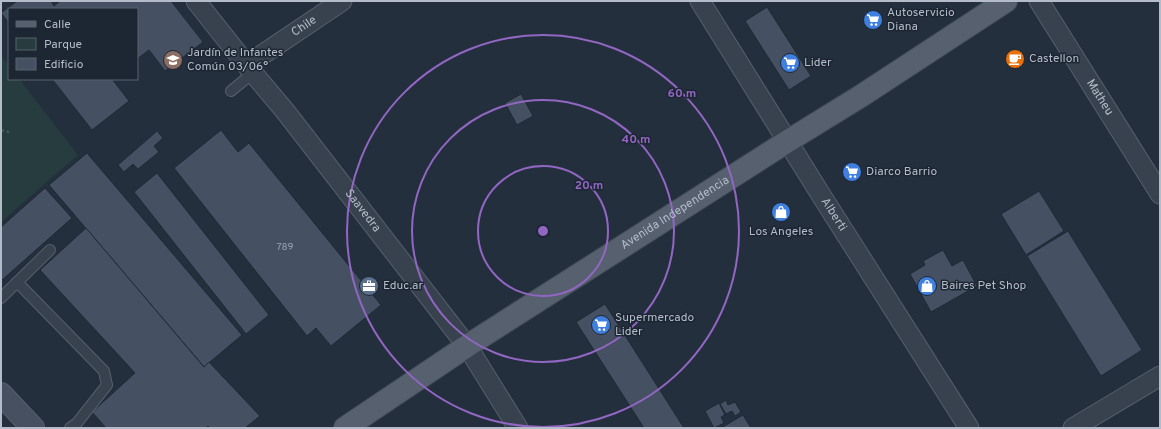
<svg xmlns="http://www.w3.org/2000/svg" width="1161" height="429" font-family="Overpass,sans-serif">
<rect width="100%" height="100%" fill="#242f3e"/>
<!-- green -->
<polygon fill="#263c3f" points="1,55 9,66 9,79 19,79 78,155 1,222"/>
<!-- building -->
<g fill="#455162" stroke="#1f2835">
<polygon points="17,1 51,1 54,6 60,1 171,1 203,42 165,71 149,50 137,59 137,9 9,9 9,23 1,13"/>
<polygon points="767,7 811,76 789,90 745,21"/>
<polygon points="52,79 112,79 129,101 92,130"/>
<polygon points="521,94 533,116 517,125 505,103"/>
<polygon points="221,130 238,152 249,143 381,305 331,346 316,328 307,336 174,168"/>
<polygon points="157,131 163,138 154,146 159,152 138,169 133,164 124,172 118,165"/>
<polygon points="87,153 242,335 204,367 49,185"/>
<polygon points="157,173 269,315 246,334 134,192"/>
<polygon points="45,188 72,218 1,281 1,227"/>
<polygon points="1039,191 1064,231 1026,255 1001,214"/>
<polygon points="86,228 204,367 209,362 260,416 245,428 210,428 208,426 206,428 106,428 92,412 135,373 40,270"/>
<polygon points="1068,231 1142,350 1101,376 1027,256"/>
<polygon points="943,250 952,266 963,260 977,286 931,312 910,274 925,265 923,261"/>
<polygon points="605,304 684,428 644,428 576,322"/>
<polygon points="726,400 728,405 735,402 741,412 735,416 732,411 726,414 720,404"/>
<polygon points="719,403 725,415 721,417 724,423 714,428 705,411"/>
<polygon points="743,415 751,428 721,428"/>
</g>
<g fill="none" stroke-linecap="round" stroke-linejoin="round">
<defs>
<g id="lane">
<polyline points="231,91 253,73"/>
<polyline points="17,282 104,371 107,385 77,423 70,428"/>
<polyline points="1,298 50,250"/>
</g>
<g id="street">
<path id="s1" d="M196 1 253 73 285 111 467 346 518 428"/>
<path id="s2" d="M700 1 821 195 969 428"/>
<path id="s3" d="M1039 1 1160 194"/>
<path id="s4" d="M247 65 342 1"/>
<polyline points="1073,428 1160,376"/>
</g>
<polyline id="secondary" points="1,394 33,428"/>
<g id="primary">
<path id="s5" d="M345 428 467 346 788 141 861 96 1006 1"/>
</g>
</defs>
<!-- lane casing -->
<use href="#lane" stroke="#565f6c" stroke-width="12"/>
<!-- street casing -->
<use href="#street" stroke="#565f6c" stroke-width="21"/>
<!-- secondary casing -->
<use href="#secondary" stroke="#565f6c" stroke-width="24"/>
<!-- primary casing -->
<use href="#primary" stroke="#414a57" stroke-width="24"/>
<!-- path -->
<polyline stroke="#44595c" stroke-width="2.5" stroke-dasharray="3 3" stroke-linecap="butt" points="1,130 9,132"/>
<!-- lane -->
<use href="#lane" stroke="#38414e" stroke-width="10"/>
<!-- street -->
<use href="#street" stroke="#38414e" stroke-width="19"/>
<!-- secondary -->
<use href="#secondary" stroke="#465061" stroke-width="22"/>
<!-- primary -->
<use href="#primary" stroke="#56606e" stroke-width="22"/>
</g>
<!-- distance rings -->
<g fill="none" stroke="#9266c3" stroke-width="2">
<circle cx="543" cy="231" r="65"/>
<circle cx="543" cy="231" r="131"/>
<circle cx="543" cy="231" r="196"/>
</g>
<!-- icons -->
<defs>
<symbol id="supermarket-disc" viewBox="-11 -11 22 22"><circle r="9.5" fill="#3f7fe0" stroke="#1d2633"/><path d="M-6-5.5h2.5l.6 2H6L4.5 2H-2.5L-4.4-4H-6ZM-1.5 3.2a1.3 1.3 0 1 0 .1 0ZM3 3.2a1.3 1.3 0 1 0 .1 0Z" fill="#fff"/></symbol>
<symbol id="cafe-disc" viewBox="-11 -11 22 22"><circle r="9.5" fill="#e8710a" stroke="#1d2633"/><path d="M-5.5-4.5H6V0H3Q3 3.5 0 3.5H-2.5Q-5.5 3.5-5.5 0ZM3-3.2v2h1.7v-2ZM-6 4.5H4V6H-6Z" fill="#fff"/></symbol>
<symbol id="school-disc" viewBox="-11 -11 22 22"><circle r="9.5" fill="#8d6e63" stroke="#1d2633"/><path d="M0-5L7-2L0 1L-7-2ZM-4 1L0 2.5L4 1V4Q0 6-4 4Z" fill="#fff"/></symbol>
<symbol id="shop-disc" viewBox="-11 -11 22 22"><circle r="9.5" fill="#3f7fe0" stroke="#1d2633"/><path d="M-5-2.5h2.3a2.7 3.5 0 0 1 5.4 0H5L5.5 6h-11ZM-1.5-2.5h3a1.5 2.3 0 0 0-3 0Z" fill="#fff"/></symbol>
<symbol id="office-disc" viewBox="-11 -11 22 22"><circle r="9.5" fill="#5c6f8a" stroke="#1d2633"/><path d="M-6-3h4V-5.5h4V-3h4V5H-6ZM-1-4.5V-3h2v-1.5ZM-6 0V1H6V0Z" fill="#fff"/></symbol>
</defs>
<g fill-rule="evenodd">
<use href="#supermarket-disc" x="862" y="9" width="22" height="22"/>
<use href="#cafe-disc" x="1004" y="48" width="22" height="22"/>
<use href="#school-disc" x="162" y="49" width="22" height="22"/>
<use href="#supermarket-disc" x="779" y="52" width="22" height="22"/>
<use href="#supermarket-disc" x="841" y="161" width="22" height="22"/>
<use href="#shop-disc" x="770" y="201" width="22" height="22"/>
<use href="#office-disc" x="358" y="275" width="22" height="22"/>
<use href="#shop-disc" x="916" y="275" width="22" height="22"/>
<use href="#supermarket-disc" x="590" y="314" width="22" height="22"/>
</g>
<g text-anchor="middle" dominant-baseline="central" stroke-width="3" stroke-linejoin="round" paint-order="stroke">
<!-- number labels -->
<g font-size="10" fill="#98a1af">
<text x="285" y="247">789</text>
</g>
<!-- poi labels -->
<g font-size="12" fill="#b4bcc9" stroke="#1d2633" text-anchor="start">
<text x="887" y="13">Autoservicio<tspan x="887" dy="14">Diana</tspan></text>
<text x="187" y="53">Jardín de Infantes<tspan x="187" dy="14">Común 03/06°</tspan></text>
<text x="1029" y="59">Castellon</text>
<text x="804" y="63">Lider</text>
<text x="866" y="172">Diarco Barrio</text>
<text x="781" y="232" text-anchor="middle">Los Angeles</text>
<text x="383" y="286">Educ.ar</text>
<text x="941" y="286">Baires Pet Shop</text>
<text x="615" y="318">Supermercado<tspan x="615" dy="14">Lider</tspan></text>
</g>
<!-- street labels -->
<g font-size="12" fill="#b4bcc9" stroke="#1d2633">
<text stroke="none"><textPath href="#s4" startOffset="69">Chile</textPath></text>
<text stroke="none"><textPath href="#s3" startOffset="114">Matheu</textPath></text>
<text stroke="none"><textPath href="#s1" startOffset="268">Saavedra</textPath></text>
<text stroke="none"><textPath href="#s5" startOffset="394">Avenida Independencia</textPath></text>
<text stroke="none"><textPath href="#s2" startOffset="252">Alberti</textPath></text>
</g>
</g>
<circle cx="543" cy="231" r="6" fill="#9266c3" stroke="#1d2633" stroke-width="2"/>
<g font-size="12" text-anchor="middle" font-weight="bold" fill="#9266c3" stroke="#1d2633" stroke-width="3" stroke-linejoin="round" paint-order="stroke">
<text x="682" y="97">60 m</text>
<text x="636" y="143">40 m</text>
<text x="589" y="189">20 m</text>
</g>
<!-- border -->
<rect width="1161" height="429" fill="none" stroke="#b4bcc9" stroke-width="4"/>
<!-- legend -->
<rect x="8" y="8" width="130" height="72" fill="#1d2633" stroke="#59626f"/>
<rect x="16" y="21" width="20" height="6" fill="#56606e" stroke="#59626f"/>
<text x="44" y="28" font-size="12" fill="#b4bcc9">Calle</text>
<rect x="16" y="38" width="20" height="12" fill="#263c3f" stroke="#59626f"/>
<text x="44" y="48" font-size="12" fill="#b4bcc9">Parque</text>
<rect x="16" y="58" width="20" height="12" fill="#455162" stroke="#59626f"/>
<text x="44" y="68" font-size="12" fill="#b4bcc9">Edificio</text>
</svg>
